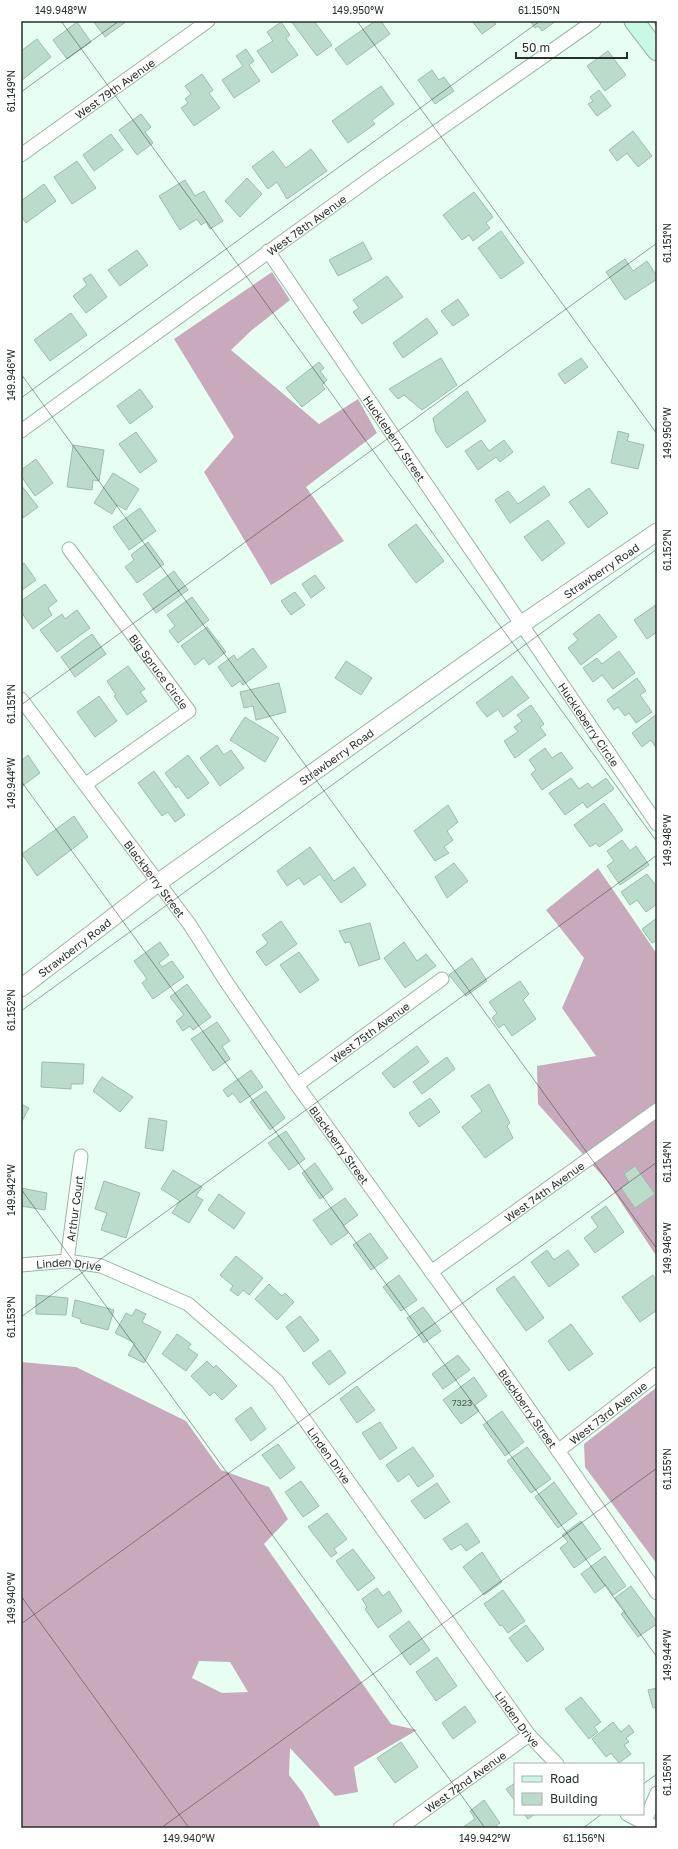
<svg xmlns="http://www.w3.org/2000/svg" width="678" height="1849" font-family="'Golos Text',sans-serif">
<rect width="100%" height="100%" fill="#e7fff2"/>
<!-- forest -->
<g fill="#c8aabc" fill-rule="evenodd">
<polygon points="272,272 290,300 252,330 231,350 319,424 358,399 377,433 306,487 344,541 271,585 204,472 234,437 174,339"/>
<polygon points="598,868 657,954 657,1257 607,1181 538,1104 537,1066 596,1056 562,1008 584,958 546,910"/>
<path d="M21 1362 76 1367 186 1421 221 1470 269 1487 288 1519 264 1544 391 1724 417 1730 354 1767 358 1792 335 1796 290 1748 289 1775 303 1793 321 1828H21ZM199 1661 230 1662 248 1692 222 1693 192 1678Z"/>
<polygon points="657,1387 657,1564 585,1467 584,1444"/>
</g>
<!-- building -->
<g fill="#bbdcca" stroke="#9ebaab">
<polygon points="93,21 127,21 105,37"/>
<polygon points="291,21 314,21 332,45 317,56"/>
<polygon points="375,21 381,21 390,34 347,65 335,49"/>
<polygon points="472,21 493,21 496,24 482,34"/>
<polygon points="530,21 556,21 542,31 538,26 535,28"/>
<polygon points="77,22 91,42 67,59 53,40"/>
<polygon points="281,22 290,35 286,38 298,55 272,73 257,51 273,41 267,32"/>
<polygon points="37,39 51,57 21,81 21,51"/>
<polygon points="246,49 254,61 249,65 260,81 234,98 222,80 243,66 236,56"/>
<polygon points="608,51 626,75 605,91 587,66"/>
<polygon points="432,70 439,80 444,77 454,91 435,104 418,80"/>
<polygon points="202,74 213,90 209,93 220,108 194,126 181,108 188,103 185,99 191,94 185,86"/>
<polygon points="381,86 394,104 372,120 375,124 348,143 332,121"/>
<polygon points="599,90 611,106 597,116 588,104 593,101 590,97"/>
<polygon points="141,114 151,127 145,132 153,143 137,155 119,130"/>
<polygon points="633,131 652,156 638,167 627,153 617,161 609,150"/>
<polygon points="111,134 123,150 94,171 83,155"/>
<polygon points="311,149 327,171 287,199 277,182 268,189 252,167 273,151 286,168"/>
<polygon points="77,161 96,188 72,204 54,177"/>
<polygon points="247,178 262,194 240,217 225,201"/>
<polygon points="185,180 195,196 204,191 223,221 210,229 206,222 201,225 197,219 180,230 159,196"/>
<polygon points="44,184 56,201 26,223 21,216 21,201"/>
<polygon points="474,192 493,217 486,223 490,228 473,241 469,235 462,240 443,215"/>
<polygon points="501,231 524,263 501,279 478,248"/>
<polygon points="363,242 372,259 338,276 329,260"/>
<polygon points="137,250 148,265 120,286 108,270"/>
<polygon points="625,259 633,271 647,261 657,276 657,279 625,300 606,272"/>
<polygon points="91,274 107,297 86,313 73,296 87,285 83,279"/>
<polygon points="387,276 403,297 362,324 353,312 359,308 353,300"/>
<polygon points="458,299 469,315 453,326 441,311"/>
<polygon points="71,313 87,335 50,361 34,340"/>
<polygon points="427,318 438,333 403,358 393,343"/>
<polygon points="441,358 457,385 422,410 404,395 398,399 389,389"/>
<polygon points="581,358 588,367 565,384 558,374"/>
<polygon points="319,362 324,368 320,371 327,380 322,385 325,389 302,407 286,388"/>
<polygon points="140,389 153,407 130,424 117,406"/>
<polygon points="467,391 486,421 447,448 436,432 433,418"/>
<polygon points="618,431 629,434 627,441 644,445 638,469 611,463"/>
<polygon points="136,432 157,461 140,473 119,444"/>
<polygon points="481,440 489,451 504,440 513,452 500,462 496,457 478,470 465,451"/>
<polygon points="73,445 104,450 99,481 93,480 92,490 67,487"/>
<polygon points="36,459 53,483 35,496 21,476 21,470"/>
<polygon points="113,473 139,489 126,510 117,505 112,514 94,503"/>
<polygon points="21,485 38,507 23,518 21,514"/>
<polygon points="544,486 550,495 510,523 495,500 508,491 518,504"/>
<polygon points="589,488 608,513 588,528 569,502"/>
<polygon points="140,508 156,531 129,550 113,527"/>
<polygon points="548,520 565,543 542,561 524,537"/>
<polygon points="416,524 444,561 416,583 388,545"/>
<polygon points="148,542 164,564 137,583 125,567 134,560 131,555"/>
<polygon points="24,563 36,580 21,591 21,565"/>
<polygon points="174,571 188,590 156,613 143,594"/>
<polygon points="315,575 325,588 311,598 302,584"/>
<polygon points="45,584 57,601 48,608 52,615 33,629 21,612 21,601"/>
<polygon points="295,592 305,605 291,615 281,601"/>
<polygon points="192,597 209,620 178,643 169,631 175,626 167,615"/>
<polygon points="657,604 657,632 647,639 634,620"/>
<polygon points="77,610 90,628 57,652 40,630 62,614 65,619"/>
<polygon points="599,614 617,637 581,665 568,648 578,640 573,634"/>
<polygon points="207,627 226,652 209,665 204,658 195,665 181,646"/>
<polygon points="92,634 106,654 75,677 61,657"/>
<polygon points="253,648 267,667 243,685 240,681 232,687 218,667 234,655 237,660"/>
<polygon points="619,651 635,673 613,689 602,675 593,682 583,668 597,658 602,664"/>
<polygon points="346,661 372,678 361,695 335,678"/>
<polygon points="128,666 145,689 140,692 147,701 127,715 114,696 116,695 107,681"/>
<polygon points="512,676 529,698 503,717 498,709 487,717 476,703"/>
<polygon points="637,678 646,691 640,695 652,712 636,723 629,713 625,716 618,707 614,710 607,700"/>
<polygon points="279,683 286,712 256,720 253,706 244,708 240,692"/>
<polygon points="99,696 117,721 95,737 77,712"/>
<polygon points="531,705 544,724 540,727 546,735 515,758 504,741 518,732 514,727 522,721 517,715"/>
<polygon points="657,714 657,749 651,740 642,747 632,733"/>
<polygon points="245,717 279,738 265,762 230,740"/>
<polygon points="217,745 224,755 231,750 244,768 220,786 200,758"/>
<polygon points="545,748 552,758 561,752 573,768 542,790 531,774 536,770 529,760"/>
<polygon points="28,755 40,773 21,787 21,761"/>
<polygon points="188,755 209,783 188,799 178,786 176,788 165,773"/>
<polygon points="154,771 185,815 175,822 168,812 162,816 138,783"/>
<polygon points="571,778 579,789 588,783 592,788 606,778 614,789 587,808 583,802 565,815 549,793"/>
<polygon points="604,803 623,830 599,847 596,843 590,847 574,825"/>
<polygon points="448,805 458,822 447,831 453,840 444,847 449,853 435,861 414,831"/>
<polygon points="74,816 88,837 37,876 22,854"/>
<polygon points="622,840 630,851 636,846 649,865 620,885 607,866 614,861 607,851"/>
<polygon points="310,847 334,881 354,867 366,885 341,903 320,874 304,885 299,878 287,886 277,871"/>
<polygon points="454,863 468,881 447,898 435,877"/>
<polygon points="647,874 657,887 657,904 646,912 637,900 630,905 621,892"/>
<polygon points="657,918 657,940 652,943 642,929"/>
<polygon points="281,921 297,944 266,966 256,952 268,943 262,935"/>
<polygon points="370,923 380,959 359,966 350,942 345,943 339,931"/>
<polygon points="160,942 169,955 159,963 162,967 172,961 184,977 153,999 142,983 147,979 134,961"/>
<polygon points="404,942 417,961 426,954 436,966 405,988 384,958"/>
<polygon points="299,952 319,980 300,993 280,965"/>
<polygon points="472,958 487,981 466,996 449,975"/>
<polygon points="520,981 529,994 523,1000 536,1019 512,1036 504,1024 499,1028 492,1018 497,1013 489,1002"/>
<polygon points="187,984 211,1017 193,1030 190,1026 183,1031 176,1021 184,1015 170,997"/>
<polygon points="217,1022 230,1041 222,1046 230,1059 213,1071 191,1039"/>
<polygon points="417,1046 429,1062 394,1088 382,1073"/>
<polygon points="447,1057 455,1069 422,1094 413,1082"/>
<polygon points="42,1062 84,1064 83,1084 71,1084 71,1089 41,1087"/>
<polygon points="251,1070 263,1087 240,1103 233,1093 228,1097 223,1090"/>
<polygon points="102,1077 133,1097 120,1112 93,1091"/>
<polygon points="489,1084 510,1123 507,1126 513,1138 485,1158 462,1127 482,1111 471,1096"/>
<polygon points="266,1091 285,1118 270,1130 250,1102"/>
<polygon points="430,1098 440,1112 419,1127 409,1113"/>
<polygon points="21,1104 29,1108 21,1123"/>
<polygon points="149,1118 167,1121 163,1151 145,1148"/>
<polygon points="286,1131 305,1159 289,1170 268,1143"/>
<polygon points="315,1163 333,1189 320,1199 302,1173"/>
<polygon points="635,1166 655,1194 635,1208 621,1188 629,1182 624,1174"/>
<polygon points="173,1170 202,1187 196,1196 203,1200 189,1223 172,1213 180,1201 161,1189"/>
<polygon points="104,1181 140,1193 126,1238 101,1230 107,1213 95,1209"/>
<polygon points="21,1188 47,1193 45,1210 21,1206"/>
<polygon points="219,1194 245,1213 234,1229 208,1210"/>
<polygon points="345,1198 358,1215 343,1226 348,1233 331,1245 313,1220"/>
<polygon points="606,1206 624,1232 595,1253 584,1238 598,1227 591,1217"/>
<polygon points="370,1233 388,1258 371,1270 353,1245"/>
<polygon points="547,1250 554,1260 568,1250 579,1265 549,1287 531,1262"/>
<polygon points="236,1256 263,1278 249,1295 243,1290 238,1296 230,1290 233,1286 220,1275"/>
<polygon points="399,1275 417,1300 401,1311 383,1287"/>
<polygon points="653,1275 657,1281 657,1310 640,1322 622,1297"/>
<polygon points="514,1276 544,1318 526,1331 496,1289"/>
<polygon points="269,1284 282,1296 285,1293 294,1302 277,1320 255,1299"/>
<polygon points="36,1295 68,1298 66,1315 36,1314"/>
<polygon points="75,1300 114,1310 108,1330 81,1323 80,1319 72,1316"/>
<polygon points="423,1307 441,1331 424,1343 407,1318"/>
<polygon points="136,1309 146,1314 142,1322 161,1332 144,1363 128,1355 135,1343 115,1333 126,1313 132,1316"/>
<polygon points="300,1316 319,1340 304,1352 286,1327"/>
<polygon points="571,1324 593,1354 569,1371 548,1341"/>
<polygon points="177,1334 191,1344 188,1348 198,1355 186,1371 162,1354"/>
<polygon points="330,1350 346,1373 329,1385 312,1363"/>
<polygon points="458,1355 470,1370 443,1389 432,1374"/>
<polygon points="207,1361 214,1368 216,1365 237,1386 222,1400 214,1392 210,1396 191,1376"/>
<polygon points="474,1377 487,1396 475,1405 479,1411 461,1424 443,1400"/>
<polygon points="357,1386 375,1410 357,1423 340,1399"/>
<polygon points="251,1407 266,1429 251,1441 235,1419"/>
<polygon points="502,1411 524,1442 505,1456 483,1425"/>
<polygon points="380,1422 397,1448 380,1460 362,1433"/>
<polygon points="278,1444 295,1468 280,1479 262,1455"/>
<polygon points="413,1447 434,1476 418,1487 409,1474 398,1482 386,1465"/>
<polygon points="527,1447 551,1479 531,1493 507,1461"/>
<polygon points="301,1481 319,1506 303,1517 285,1492"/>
<polygon points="554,1482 577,1514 558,1528 535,1497"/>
<polygon points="437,1483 450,1502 425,1519 411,1501"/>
<polygon points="327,1513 347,1539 334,1549 337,1553 331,1557 308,1527"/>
<polygon points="581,1521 601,1549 574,1568 560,1548 568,1542 562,1535"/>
<polygon points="467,1523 480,1542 466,1551 461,1544 451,1550 443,1539"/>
<polygon points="353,1549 375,1578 358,1591 336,1561"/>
<polygon points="482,1552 502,1582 484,1595 463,1567"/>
<polygon points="605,1556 626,1586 613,1595 606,1585 595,1593 581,1574"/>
<polygon points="631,1586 657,1622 657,1624 638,1637 621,1614 625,1611 615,1598"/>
<polygon points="377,1588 383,1596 389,1591 402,1611 378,1628 365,1609 367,1607 362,1599"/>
<polygon points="503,1590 525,1621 508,1633 502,1625 500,1626 484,1604"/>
<polygon points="409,1621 430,1650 410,1665 389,1636"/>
<polygon points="526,1625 544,1649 527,1662 509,1638"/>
<polygon points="437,1657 457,1686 436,1701 416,1672"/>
<polygon points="657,1688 657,1707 653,1708 648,1690"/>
<polygon points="581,1697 601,1722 594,1727 598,1732 589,1739 565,1709"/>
<polygon points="465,1706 476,1722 453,1739 442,1723"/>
<polygon points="613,1722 621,1732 629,1725 634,1732 626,1738 629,1742 624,1745 631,1754 619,1763 611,1753 606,1757 592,1739"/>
<polygon points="401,1742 418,1767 395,1783 377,1758"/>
<polygon points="515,1783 515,1801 506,1789"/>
<polygon points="484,1800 500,1823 493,1828 462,1828 475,1819 470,1811"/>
<polygon points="524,1814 535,1814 528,1819"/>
</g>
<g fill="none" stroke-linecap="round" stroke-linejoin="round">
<defs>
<g id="minor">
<path id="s1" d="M21 155 208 21"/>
<path id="s2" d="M268 251 657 824"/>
<path id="s3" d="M21 431 383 169 594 21"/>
<path id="s4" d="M69 549 189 711 86 784"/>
<path id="s5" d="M21 699 190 925 227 983 297 1085 499 1366 657 1593"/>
<path id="s6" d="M297 1085 442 979"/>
<path id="s7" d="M67 1261 81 1156"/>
<path id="s8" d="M21 1265 67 1261 101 1266 188 1304 277 1381 529 1735 557 1764"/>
<path id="s9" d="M431 1272 657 1110"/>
<path id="s10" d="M558 1451 657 1374"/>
<polyline points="627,1814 644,1823 657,1827"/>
<polyline points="644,1823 657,1793"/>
<path id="s11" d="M400 1828 529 1735"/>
</g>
<g id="tertiary">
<path id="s12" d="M21 988 159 882 522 624 657 532"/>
</g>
<polyline id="secondary" points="634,21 657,51"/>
</defs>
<!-- minor casing -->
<use href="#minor" stroke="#99b5a6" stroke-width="15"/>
<!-- tertiary casing -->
<use href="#tertiary" stroke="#99b5a6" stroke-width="19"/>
<!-- secondary casing -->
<use href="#secondary" stroke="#99b5a6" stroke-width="21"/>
<!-- minor -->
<use href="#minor" stroke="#fff" stroke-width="13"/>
<!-- tertiary -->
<use href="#tertiary" stroke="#fff" stroke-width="17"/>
<!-- secondary -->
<use href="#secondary" stroke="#c8f9e5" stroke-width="19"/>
</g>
<!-- ticks -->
<path fill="none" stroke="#26312b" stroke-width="1" stroke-opacity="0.45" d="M61 21 657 842M357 21 657 434M653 21 657 27M21 92 119 21M21 374 657 1249M21 398 540 21M21 705 657 243M21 781 657 1657M21 1011 657 549M21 1189 485 1828M21 1317 657 855M21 1596 189 1828M21 1624 657 1162M643 1784 657 1774M161 1828 657 1468M583 1828 602 1814"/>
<g text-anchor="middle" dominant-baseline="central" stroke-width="4" stroke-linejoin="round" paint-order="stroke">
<!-- number labels -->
<g font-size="9" fill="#4b5c53">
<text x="462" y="1402">7323</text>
</g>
<!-- street labels -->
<g font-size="11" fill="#26312b" stroke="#fff">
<text stroke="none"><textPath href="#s1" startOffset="115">West 79th Avenue</textPath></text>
<text stroke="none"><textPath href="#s3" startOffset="352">West 78th Avenue</textPath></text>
<text stroke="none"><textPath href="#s2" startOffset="226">Huckleberry Street</textPath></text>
<text stroke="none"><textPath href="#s12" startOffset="715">Strawberry Road</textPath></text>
<text stroke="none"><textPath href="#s4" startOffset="152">Big Spruce Circle</textPath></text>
<text stroke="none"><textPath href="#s2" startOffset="572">Huckleberry Circle</textPath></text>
<text stroke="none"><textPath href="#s12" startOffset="391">Strawberry Road</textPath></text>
<text stroke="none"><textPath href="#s5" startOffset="224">Blackberry Street</textPath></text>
<text stroke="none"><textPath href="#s12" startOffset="67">Strawberry Road</textPath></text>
<text stroke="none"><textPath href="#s6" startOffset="90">West 75th Avenue</textPath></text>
<text stroke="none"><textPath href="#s5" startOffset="548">Blackberry Street</textPath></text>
<text stroke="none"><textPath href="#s9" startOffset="139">West 74th Avenue</textPath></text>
<text stroke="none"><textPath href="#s7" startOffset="53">Arthur Court</textPath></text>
<text stroke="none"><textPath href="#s8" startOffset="48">Linden Drive</textPath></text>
<text stroke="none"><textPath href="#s5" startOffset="872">Blackberry Street</textPath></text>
<text stroke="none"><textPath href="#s10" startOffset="63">West 73rd Avenue</textPath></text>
<text stroke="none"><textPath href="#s8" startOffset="384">Linden Drive</textPath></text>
<text stroke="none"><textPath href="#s8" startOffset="708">Linden Drive</textPath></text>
<text stroke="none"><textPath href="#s11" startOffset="80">West 72nd Avenue</textPath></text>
</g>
</g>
<!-- border -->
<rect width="678" height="1849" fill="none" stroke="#ffffff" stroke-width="44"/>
<!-- legend -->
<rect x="514" y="1763" width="130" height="52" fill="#ffffff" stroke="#a8adaa"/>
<rect x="522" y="1776" width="20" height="6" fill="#c8f9e5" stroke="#a8adaa"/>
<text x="550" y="1783" font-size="12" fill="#26312b">Road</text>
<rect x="522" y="1793" width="20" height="12" fill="#bbdcca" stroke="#a8adaa"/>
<text x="550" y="1803" font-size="12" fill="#26312b">Building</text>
<!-- scale -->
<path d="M516 52v6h111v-6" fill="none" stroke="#26312b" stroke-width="2"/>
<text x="522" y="52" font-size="12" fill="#26312b" stroke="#ffffff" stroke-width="3" paint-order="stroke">50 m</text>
<rect x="22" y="22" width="634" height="1805" fill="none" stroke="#26312b" stroke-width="1.5"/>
<g font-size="10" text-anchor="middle" fill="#26312b">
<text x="61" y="14">149.948°W</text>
<text x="358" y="14">149.950°W</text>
<text x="539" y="14">61.150°N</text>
<text transform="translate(11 91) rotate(-90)" y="4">61.149°N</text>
<text transform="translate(667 243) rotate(-90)" y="4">61.151°N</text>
<text transform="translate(11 375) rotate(-90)" y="4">149.946°W</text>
<text transform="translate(667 433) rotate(-90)" y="4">149.950°W</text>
<text transform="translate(667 550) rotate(-90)" y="4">61.152°N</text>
<text transform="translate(11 704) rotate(-90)" y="4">61.151°N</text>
<text transform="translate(11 783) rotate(-90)" y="4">149.944°W</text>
<text transform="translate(667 840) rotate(-90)" y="4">149.948°W</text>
<text transform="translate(11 1010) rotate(-90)" y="4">61.152°N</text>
<text transform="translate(667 1162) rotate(-90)" y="4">61.154°N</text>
<text transform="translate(11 1190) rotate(-90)" y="4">149.942°W</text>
<text transform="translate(667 1248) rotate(-90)" y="4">149.946°W</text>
<text transform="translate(11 1317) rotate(-90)" y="4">61.153°N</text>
<text transform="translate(667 1469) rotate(-90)" y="4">61.155°N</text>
<text transform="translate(11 1598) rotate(-90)" y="4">149.940°W</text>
<text transform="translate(667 1655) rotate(-90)" y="4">149.944°W</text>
<text transform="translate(667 1775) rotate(-90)" y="4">61.156°N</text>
<text x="189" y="1842">149.940°W</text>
<text x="485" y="1842">149.942°W</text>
<text x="584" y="1842">61.156°N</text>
</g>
</svg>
